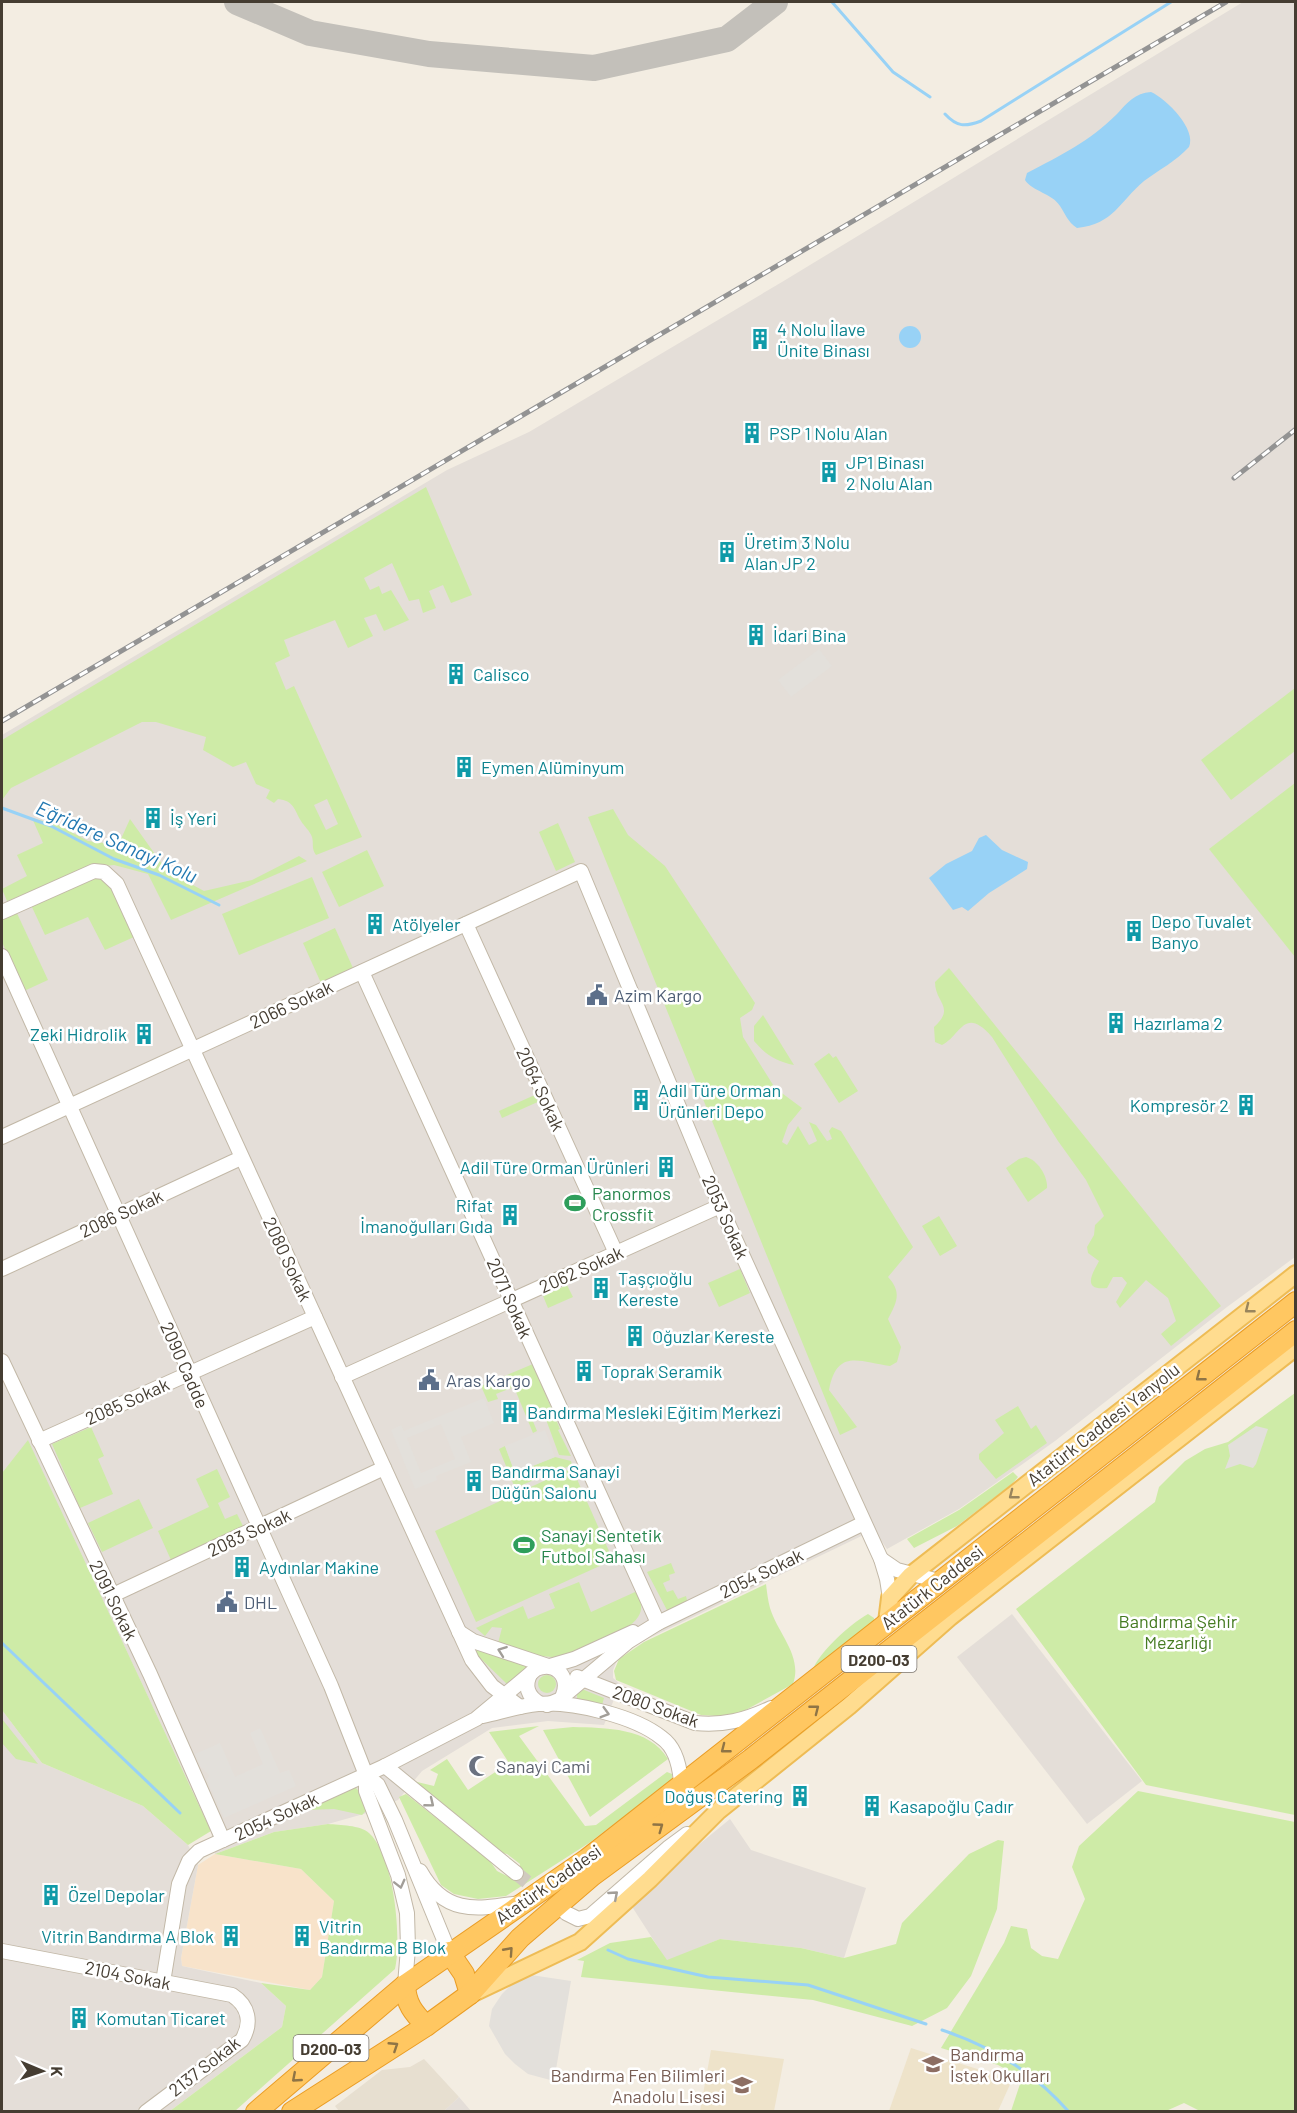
<svg xmlns="http://www.w3.org/2000/svg" width="1297" height="2113" font-family="Barlow,sans-serif">
<rect width="100%" height="100%" fill="#f3ede2"/>
<!-- residential -->
<polygon fill="#e7dfd0" points="424,2059 459,2097 444,2111 339,2111 335,2106 382,2070 410,2067"/>
<!-- commercial -->
<polygon fill="#f8e3ca" points="215,1854 301,1869 334,1901 322,1977 310,1990 182,1966 181,1958 198,1865"/>
<!-- industrial -->
<g fill="#e4ded8">
<polygon points="1243,2 1295,2 1295,1257 1227,1307 1055,1441 959,1509 887,1549 874,1530 641,1642 618,1658 613,1670 613,1678 620,1684 604,1725 548,1721 492,1728 422,1771 398,1800 367,1813 328,1824 274,1832 215,1854 211,1831 28,1441 2,1473 2,735 447,470 529,432 782,282"/>
<polygon points="1012,1614 1142,1781 1087,1824 957,1657"/>
<polygon points="2,1710 42,1763 143,1806 188,1845 198,1865 181,1958 182,1966 261,1983 286,2006 282,2027 170,2111 2,2111"/>
<polygon points="730,1819 751,1850 866,1888 844,1958 801,1948 720,1939 667,1961 629,1902"/>
<polygon points="459,2097 471,2111 444,2111"/>
</g>
<!-- education -->
<g fill="#eee3ca">
<polygon points="911,2048 1012,2080 998,2111 889,2111"/>
<polygon points="711,2050 784,2059 774,2111 700,2111"/>
</g>
<!-- green -->
<g fill="#ceeba7" fill-rule="evenodd">
<path d="M426 487 472 595 451 603 443 585 429 591 436 608 423 613 419 599 409 601 392 563 364 578 370 590 379 586 382 594 391 590 409 620 384 631 376 614 364 618 373 636 348 648 335 620 284 640 290 656 275 663 286 690 294 686 362 837 316 855C311 848 314 844 312 837 310 831 304 826 301 821 294 809 294 801 278 799L274 803 266 798 270 790 256 784 246 762 233 767 203 750 206 737 156 722H142L11 788 2 800V740ZM327 799 338 824 326 830 314 805Z"/>
<polygon points="1295,688 1295,751 1231,800 1201,760"/>
<polygon points="1295,783 1295,957 1209,849"/>
<path d="M613 809 628 835 665 866 755 1003 752 1010 740 1018 743 1037 775 1088 802 1108 788 1125 782 1142 787 1145 798 1126 809 1145 817 1141 809 1122 816 1125 827 1141 832 1139 829 1131 832 1127 841 1131 913 1247 888 1277C902 1292 897 1302 888 1319L901 1347 897 1362 890 1366C859 1362 837 1348 829 1390L857 1427 840 1435 588 817Z"/>
<polygon points="32,818 58,825 88,841 112,844 120,841 130,819 167,871 204,891 252,880 299,856 307,861 171,920 148,874 114,865 95,867 7,901 2,889 27,876 17,855 43,843"/>
<polygon points="558,823 575,862 556,871 539,832"/>
<polygon points="367,850 384,886 339,907 322,872"/>
<polygon points="93,877 108,880 134,937 105,950 88,917 45,935 31,905"/>
<polygon points="312,877 329,918 239,955 222,914"/>
<polygon points="15,909 48,980 24,991 2,942 2,915"/>
<polygon points="335,928 353,968 321,983 303,943"/>
<path d="M949 968 1221 1306 1171 1346 1161 1334 1176 1321 1168 1298 1146 1280 1120 1308 1116 1302 1127 1283 1122 1277H1113L1107 1288C1080 1291 1094 1271 1099 1261L1088 1253 1087 1247 1094 1235 1095 1225 1104 1216 1086 1180 1058 1141 992 1037C964 1005 961 1036 942 1045L935 1042 934 1027C956 1007 935 1003 935 982Z"/>
<path d="M763 1015 794 1065C776 1061 766 1055 754 1041V1026Z"/>
<polygon points="829,1053 833,1058 836,1056 858,1091 839,1103 814,1064"/>
<polygon points="537,1094 540,1101 502,1118 499,1111"/>
<path d="M1026 1157C1038 1160 1048 1177 1047 1188L1028 1202 1006 1168 1019 1159Z"/>
<polygon points="939,1216 957,1246 940,1256 922,1226"/>
<polygon points="740,1269 750,1293 719,1307 708,1283"/>
<polygon points="567,1285 573,1297 548,1308 543,1296"/>
<polygon points="533,1364 560,1429 558,1430 571,1456 559,1455 544,1414 532,1419 537,1431 533,1433 514,1387 496,1394 498,1399 488,1402 481,1386"/>
<polygon points="1295,1393 1295,1815 1146,1785 1016,1609 1155,1502 1159,1487 1185,1461 1205,1449 1228,1442"/>
<polygon points="1018,1406 1031,1429 1036,1425 1047,1443 996,1479 979,1459 979,1454 1004,1433 995,1420"/>
<polygon points="91,1427 104,1456 98,1459 113,1494 80,1508 52,1444"/>
<polygon points="28,1440 211,1831 188,1845 143,1806 42,1763 2,1710 2,1473"/>
<polygon points="505,1446 515,1473 555,1457 571,1461 572,1465 542,1477 538,1467 530,1470 534,1480 515,1488 499,1449"/>
<polygon points="572,1468 613,1560 476,1622 435,1531"/>
<polygon points="217,1469 230,1497 218,1503 225,1519 237,1514 243,1526 171,1560 158,1531 209,1507 196,1479"/>
<polygon points="1013,1472 1018,1477 1012,1484 957,1526 914,1548 907,1539 959,1510"/>
<polygon points="139,1499 153,1528 102,1552 88,1523"/>
<polygon points="671,1563 675,1573 669,1575 670,1580 663,1583 667,1592 673,1590 678,1599 686,1596 688,1604 668,1612 647,1572"/>
<path d="M579 1582 591 1612 635 1592 639 1595C641 1603 643 1610 638 1617 628 1634 571 1657 552 1657 534 1656 515 1648 498 1643L502 1628 492 1627 485 1636 476 1628 523 1606 528 1619 555 1608 549 1594Z"/>
<path d="M766 1584C767 1592 768 1601 770 1608 778 1634 803 1656 793 1684L733 1717 701 1715 616 1680 614 1671 619 1659 644 1642Z"/>
<path d="M868 1614 874 1618 875 1623 812 1672C816 1655 851 1623 868 1614Z"/>
<polygon points="472,1644 529,1665 507,1684 476,1654"/>
<circle cx="547" cy="1684" r="9"/>
<polygon points="582,1689 604,1698 602,1705 577,1700 577,1694"/>
<polygon points="2,1719 38,1764 16,1759 2,1743"/>
<polygon points="539,1726 519,1736 585,1826 596,1825 667,1772 672,1774 672,1780 589,1843 506,1896 478,1899 454,1894 441,1885 399,1797 406,1794 490,1861 497,1871 513,1879 519,1873 520,1864 507,1854 498,1852 413,1781 434,1786 438,1774 430,1770 447,1759 468,1790 509,1763 489,1732"/>
<path d="M573 1727C605 1728 649 1727 668 1759L590 1817 543 1730Z"/>
<polygon points="353,1785 359,1791 366,1811 362,1815 334,1809 306,1810"/>
<polygon points="1138,1791 1295,1822 1295,2111 1200,2111 1184,2103 1166,2111 1011,2111 1022,2078 998,2065 941,2048 1004,1943 1011,1926 1027,1929 1031,1948 1042,1956 1058,1959 1085,1899 1072,1867 1079,1846"/>
<path d="M328 1824C340 1825 360 1825 369 1833 394 1855 402 1938 395 1969L235 2111H170L282 2027 286 2006 261 1983 310 1990 322 1977 334 1901 301 1869 215 1854 274 1832Z"/>
<polygon points="998,1840 1004,1841 997,1909 971,1976 947,2008 912,2026 813,2000 581,1977 584,1961 577,1960 610,1943 651,1937 667,1960 720,1939 801,1948 844,1958 896,1944 902,1923 969,1854"/>
</g>
<!-- parking -->
<g fill="#e3e0db" fill-rule="evenodd">
<polygon points="819,649 832,666 791,697 778,680"/>
<path d="M484 1398 494 1423 461 1437 471 1462 436 1476 437 1480 415 1489 391 1430 401 1425 404 1431ZM441 1424 455 1459 421 1473 407 1438Z"/>
<polygon points="1256,1426 1268,1429 1256,1464 1253,1468 1240,1464 1225,1469 1230,1456 1228,1445"/>
<polygon points="545,1430 555,1457 515,1473 505,1446"/>
<polygon points="260,1728 280,1773 289,1770 296,1786 224,1818 207,1780 209,1775 200,1766 195,1754 220,1743 235,1777 263,1764 250,1733"/>
<polygon points="531,1975 571,1981 554,2081 528,2074 515,2064 505,2054 489,2026 492,2009 502,1994 513,1983"/>
</g>
<!-- water -->
<g fill="#98d2f6">
<path d="M1151 92C1167 99 1197 130 1189 147 1176 161 1159 170 1144 181 1119 202 1114 224 1077 228 1067 221 1066 215 1060 206 1052 193 1033 192 1025 180L1027 173C1061 155 1089 142 1117 114 1127 103 1135 93 1151 92Z"/>
<circle cx="910" cy="337" r="11"/>
<polygon points="986,835 1002,850 1028,862 1027,869 989,893 968,911 962,907 953,910 929,878 946,864 972,851 979,838"/>
</g>
<g fill="none" stroke-linecap="round" stroke-linejoin="round">
<!-- stream -->
<g stroke="#98d2f6" stroke-width="3">
<polyline points="832,2 893,72 930,97"/>
<path d="M945 114C957 127 965 127 981 121L1171 2"/>
<polyline points="2,808 51,826 114,859 159,875 219,905"/>
<polyline points="2,1643 180,1813"/>
<polyline points="608,1950 628,1959 708,1977 808,1985 926,2024"/>
<path d="M942 2030C990 2046 1035 2073 1069 2112"/>
</g>
<!-- taxiway -->
<polyline stroke="#c3c0ba" stroke-width="26" points="237,2 310,33 429,54 594,68 727,39 775,2"/>
<!-- minor-tunnel -->
<polyline stroke="#d0cabf" stroke-width="14" stroke-dasharray="14 7" stroke-linecap="butt" points="516,1873 564,1912"/>
<defs>
<g id="minor">
<polyline points="2,912 94,871 104,872 117,884 472,1660 492,1686 520,1707"/>
<polyline points="466,924 616,1253"/>
<polyline points="2,956 331,1686 366,1775 366,1791 398,1875 407,1913 408,1948 405,1985"/>
<polyline points="362,972 658,1623"/>
<polyline points="2,1137 581,871 720,1206 881,1559 887,1579 890,1598"/>
<polyline points="2,1269 241,1158"/>
<polyline points="2,1361 150,1674 223,1840"/>
<polyline points="342,1377 720,1206"/>
<polyline points="39,1441 315,1317"/>
<polyline points="881,1559 897,1570 939,1581"/>
<polyline points="113,1595 384,1468"/>
<polyline points="459,1632 473,1641 548,1666"/>
<polyline points="550,1666 574,1659 633,1632"/>
<path d="M531 1673C524 1685 527 1697 541 1704"/>
<path d="M577 1677 695 1723C723 1726 745 1720 771 1708"/>
<polyline points="547,1705 559,1700 629,1641 658,1623 864,1523"/>
<path d="M483 1716C501 1712 519 1706 538 1704 572 1701 635 1716 662 1738 676 1748 680 1768 681 1784"/>
<polyline points="385,1766 516,1873"/>
<polyline points="366,1775 378,1785 395,1820 449,1952"/>
<path d="M420 1871C445 1916 477 1909 520 1903"/>
<polyline points="566,1913 578,1919 590,1916 668,1848 687,1834"/>
<path d="M2 1951 232 1995C249 2006 252 2023 242 2040L146 2112"/>
<path d="M163 1982 179 1884 189 1861 199 1851 385 1766 476 1719 536 1669C555 1661 570 1676 563 1695"/>
</g>
<g id="major">
<polyline points="887,1622 890,1598 911,1575 1296,1274"/>
<polyline points="471,1994 580,1942 650,1879 718,1811 849,1706 950,1617 1296,1347"/>
</g>
<g id="highway">
<polyline points="449,1952 464,1974 470,1994"/>
<path d="M405 1985C406 2004 413 2012 426 2026"/>
<polyline points="256,2112 405,1985 587,1859 1296,1302"/>
<polyline points="292,2112 426,2026 470,1994 520,1938 592,1876 751,1759 1296,1331"/>
</g>
</defs>
<!-- minor casing -->
<use href="#minor" stroke="#c2b8a7" stroke-width="16"/>
<!-- major casing -->
<use href="#major" stroke="#eebc55" stroke-width="20"/>
<!-- highway casing -->
<use href="#highway" stroke="#ea9d25" stroke-width="22"/>
<!-- minor -->
<use href="#minor" stroke="#fff" stroke-width="14"/>
<!-- major -->
<use href="#major" stroke="#ffdc8f" stroke-width="16"/>
<!-- highway -->
<use href="#highway" stroke="#ffc761" stroke-width="20"/>
<defs>
<g id="rail">
<polyline points="1234,478 1296,429"/>
<polyline points="2,721 1226,2"/>
</g>
</defs>
<!-- rail casing -->
<use href="#rail" stroke="#939393" stroke-width="5"/>
<!-- rail -->
<use href="#rail" stroke="#fff" stroke-width="3" stroke-dasharray="9" stroke-linecap="butt"/>
</g>
<!-- one-way arrows -->
<defs><path id="oneway-chevron" d="M-2-3.5L2.5 0L-2 3.5" fill="none" stroke-width="1.6" stroke-linecap="round" stroke-linejoin="round" transform="scale(1.5)"/></defs>
<g stroke="#99855c">
<use href="#oneway-chevron" transform="translate(1249 1309) rotate(142)"/>
<use href="#oneway-chevron" transform="translate(1013 1495) rotate(142)"/>
</g>
<g stroke="#8f7445">
<use href="#oneway-chevron" transform="translate(1200 1377) rotate(142)"/>
<use href="#oneway-chevron" transform="translate(815 1709) rotate(-38)"/>
<use href="#oneway-chevron" transform="translate(725 1749) rotate(142)"/>
<use href="#oneway-chevron" transform="translate(659 1827) rotate(-36)"/>
<use href="#oneway-chevron" transform="translate(509 1951) rotate(-48)"/>
<use href="#oneway-chevron" transform="translate(394 2046) rotate(-33)"/>
<use href="#oneway-chevron" transform="translate(296 2078) rotate(139)"/>
</g>
<g stroke="#a29e98">
<use href="#oneway-chevron" transform="translate(502 1651) rotate(-160)"/>
<use href="#oneway-chevron" transform="translate(605 1713) rotate(16)"/>
<use href="#oneway-chevron" transform="translate(430 1803) rotate(39)"/>
<use href="#oneway-chevron" transform="translate(400 1884) rotate(76)"/>
<use href="#oneway-chevron" transform="translate(614 1895) rotate(-41)"/>
</g>
<!-- icons -->
<defs>
<symbol id="building-bare" viewBox="-9 -9 18 18"><path d="M-4-6H4V6H1V3H-1V6H-4ZM-2.5-4.3h1.7v1.8h-1.7ZM.8-4.3h1.7v1.8H.8ZM-2.5-1h1.7V.8h-1.7ZM.8-1h1.7V.8H.8Z" fill="#0f9aa8" stroke="#fff" stroke-width="2.5" paint-order="stroke"/></symbol>
<symbol id="civic-bare" viewBox="-9 -9 18 18"><path d="M-.6-6.5H3V-4.5H.6V-3L4-1V1h2V6H-6V1h2V-1L-.6-3ZM-1.2 2.5V6h2.4V2.5Z" fill="#5c6f8a" stroke="#fff" stroke-width="2.5" paint-order="stroke"/></symbol>
<symbol id="stadium-bare" viewBox="-9 -9 18 18"><path d="M0-5a6.5 5 0 1 0 0 10a6.5 5 0 1 0 0-10ZM-3.5-1.8h7v3.6h-7Z" fill="#2e9e5b" stroke="#fff" stroke-width="2.5" paint-order="stroke"/></symbol>
<symbol id="mosque-bare" viewBox="-9 -9 18 18"><path d="M3.5-4.9A6 6 0 1 0 3.5 4.9A5 5 0 1 1 3.5-4.9Z" fill="#6b7280" stroke="#fff" stroke-width="2.5" paint-order="stroke"/></symbol>
<symbol id="school-bare" viewBox="-9 -9 18 18"><path d="M0-5L7-2L0 1L-7-2ZM-4 1L0 2.5L4 1V4Q0 6-4 4Z" fill="#8d6e63" stroke="#fff" stroke-width="2.5" paint-order="stroke"/></symbol>
</defs>
<g fill-rule="evenodd">
<use href="#building-bare" x="745" y="324" width="30" height="30"/>
<use href="#building-bare" x="737" y="418" width="30" height="30"/>
<use href="#building-bare" x="814" y="457" width="30" height="30"/>
<use href="#building-bare" x="712" y="537" width="30" height="30"/>
<use href="#building-bare" x="741" y="620" width="30" height="30"/>
<use href="#building-bare" x="441" y="659" width="30" height="30"/>
<use href="#building-bare" x="449" y="752" width="30" height="30"/>
<use href="#building-bare" x="138" y="803" width="30" height="30"/>
<use href="#building-bare" x="360" y="909" width="30" height="30"/>
<use href="#building-bare" x="1119" y="916" width="30" height="30"/>
<use href="#civic-bare" x="582" y="980" width="30" height="30"/>
<use href="#building-bare" x="1101" y="1008" width="30" height="30"/>
<use href="#building-bare" x="129" y="1019" width="30" height="30"/>
<use href="#building-bare" x="626" y="1085" width="30" height="30"/>
<use href="#building-bare" x="1231" y="1090" width="30" height="30"/>
<use href="#building-bare" x="651" y="1152" width="30" height="30"/>
<use href="#stadium-bare" x="560" y="1188" width="30" height="30"/>
<use href="#building-bare" x="495" y="1200" width="30" height="30"/>
<use href="#building-bare" x="586" y="1273" width="30" height="30"/>
<use href="#building-bare" x="620" y="1321" width="30" height="30"/>
<use href="#building-bare" x="569" y="1356" width="30" height="30"/>
<use href="#civic-bare" x="414" y="1365" width="30" height="30"/>
<use href="#building-bare" x="495" y="1397" width="30" height="30"/>
<use href="#building-bare" x="459" y="1466" width="30" height="30"/>
<use href="#stadium-bare" x="509" y="1530" width="30" height="30"/>
<use href="#building-bare" x="227" y="1552" width="30" height="30"/>
<use href="#civic-bare" x="212" y="1587" width="30" height="30"/>
<use href="#mosque-bare" x="464" y="1751" width="30" height="30"/>
<use href="#building-bare" x="785" y="1781" width="30" height="30"/>
<use href="#building-bare" x="857" y="1791" width="30" height="30"/>
<use href="#building-bare" x="36" y="1880" width="30" height="30"/>
<use href="#building-bare" x="216" y="1921" width="30" height="30"/>
<use href="#building-bare" x="287" y="1921" width="30" height="30"/>
<use href="#building-bare" x="64" y="2003" width="30" height="30"/>
<use href="#school-bare" x="918" y="2049" width="30" height="30"/>
<use href="#school-bare" x="727" y="2070" width="30" height="30"/>
</g>
<g text-anchor="middle" dominant-baseline="central" stroke-width="5" stroke-linejoin="round" paint-order="stroke">
<!-- shield labels -->
<g fill="#fff" stroke="#7d7770" stroke-width="1.5">
<rect x="841.5" y="1646" width="75" height="26" rx="4.5"/>
<rect x="293.5" y="2035" width="75" height="26" rx="4.5"/>
</g>
<g font-size="16" font-weight="bold" fill="#453d32">
<text x="879" y="1659">D200-03</text>
<text x="331" y="2048">D200-03</text>
</g>
<!-- culture labels -->
<g font-size="18" fill="#0d838f" stroke="#fff" text-anchor="start">
<text x="777" y="329">4 Nolu İlave<tspan x="777" dy="21">Ünite Binası</tspan></text>
<text x="769" y="433">PSP 1 Nolu Alan</text>
<text x="846" y="462">JP1 Binası<tspan x="846" dy="21">2 Nolu Alan</tspan></text>
<text x="744" y="542">Üretim 3 Nolu<tspan x="744" dy="21">Alan JP 2</tspan></text>
<text x="773" y="635">İdari Bina</text>
<text x="473" y="674">Calisco</text>
<text x="481" y="767">Eymen Alüminyum</text>
<text x="170" y="818">İş Yeri</text>
<text x="1151" y="921">Depo Tuvalet<tspan x="1151" dy="21">Banyo</tspan></text>
<text x="392" y="924">Atölyeler</text>
<text x="1133" y="1023">Hazırlama 2</text>
<text x="127" y="1034" text-anchor="end">Zeki Hidrolik</text>
<text x="658" y="1090">Adil Türe Orman<tspan x="658" dy="21">Ürünleri Depo</tspan></text>
<text x="1229" y="1105" text-anchor="end">Kompresör 2</text>
<text x="649" y="1167" text-anchor="end">Adil Türe Orman Ürünleri</text>
<text x="493" y="1205" text-anchor="end">Rifat<tspan x="493" dy="21">İmanoğulları Gıda</tspan></text>
<text x="618" y="1278">Taşçıoğlu<tspan x="618" dy="21">Kereste</tspan></text>
<text x="652" y="1336">Oğuzlar Kereste</text>
<text x="601" y="1371">Toprak Seramik</text>
<text x="527" y="1412">Bandırma Mesleki Eğitim Merkezi</text>
<text x="491" y="1471">Bandırma Sanayi<tspan x="491" dy="21">Düğün Salonu</tspan></text>
<text x="259" y="1567">Aydınlar Makine</text>
<text x="783" y="1796" text-anchor="end">Doğuş Catering</text>
<text x="889" y="1806">Kasapoğlu Çadır</text>
<text x="68" y="1895">Özel Depolar</text>
<text x="319" y="1926">Vitrin<tspan x="319" dy="21">Bandırma B Blok</tspan></text>
<text x="214" y="1936" text-anchor="end">Vitrin Bandırma A Blok</text>
<text x="96" y="2018">Komutan Ticaret</text>
</g>
<!-- service labels -->
<g font-size="18" fill="#4e5e75" stroke="#fff" text-anchor="start">
<text x="614" y="995">Azim Kargo</text>
<text x="446" y="1380">Aras Kargo</text>
<text x="244" y="1602">DHL</text>
</g>
<!-- street labels -->
<g font-size="18" fill="#453d32" stroke="#fff">
<text transform="translate(291 1004) rotate(-25)">2066 Sokak</text>
<text transform="translate(541 1089) rotate(65)">2064 Sokak</text>
<text transform="translate(121 1213) rotate(-25)">2086 Sokak</text>
<text transform="translate(726 1217) rotate(66)">2053 Sokak</text>
<text transform="translate(288 1259) rotate(65)">2080 Sokak</text>
<text transform="translate(581 1269) rotate(-24)">2062 Sokak</text>
<text transform="translate(510 1298) rotate(66)">2071 Sokak</text>
<text transform="translate(185 1365) rotate(66)">2090 Cadde</text>
<text transform="translate(127 1401) rotate(-24)">2085 Sokak</text>
<text transform="translate(1103 1424) rotate(-38)">Atatürk Caddesi Yanyolu</text>
<text transform="translate(249 1532) rotate(-25)">2083 Sokak</text>
<text transform="translate(761 1573) rotate(-26)">2054 Sokak</text>
<text transform="translate(932 1587) rotate(-38)">Atatürk Caddesi</text>
<text transform="translate(114 1600) rotate(64)">2091 Sokak</text>
<text transform="translate(656 1706) rotate(20)">2080 Sokak</text>
<text transform="translate(276 1816) rotate(-25)">2054 Sokak</text>
<text transform="translate(548 1884) rotate(-35)">Atatürk Caddesi</text>
<text transform="translate(128 1975) rotate(11)">2104 Sokak</text>
<text transform="translate(204 2066) rotate(-38)">2137 Sokak</text>
</g>
<!-- leisure labels -->
<g font-size="18" fill="#27864d" stroke="#fff" text-anchor="start">
<text x="592" y="1193">Panormos<tspan x="592" dy="21">Crossfit</tspan></text>
<text x="541" y="1535">Sanayi Sentetik<tspan x="541" dy="21">Futbol Sahası</tspan></text>
</g>
<!-- park labels -->
<g font-size="18" fill="#457b21" stroke="#fff">
<text x="1178" y="1621">Bandırma Şehir<tspan x="1178" dy="21">Mezarlığı</tspan></text>
</g>
<!-- worship labels -->
<g font-size="18" fill="#5b616d" stroke="#fff" text-anchor="start">
<text x="496" y="1766">Sanayi Cami</text>
</g>
<!-- education labels -->
<g font-size="18" fill="#785e54" stroke="#fff" text-anchor="start">
<text x="950" y="2054">Bandırma<tspan x="950" dy="21">İstek Okulları</tspan></text>
<text x="725" y="2075" text-anchor="end">Bandırma Fen Bilimleri<tspan x="725" dy="21">Anadolu Lisesi</tspan></text>
</g>
<!-- water labels -->
<g font-size="20" font-style="italic" fill="#2278b1" stroke="#fff">
<text transform="translate(117 841) rotate(24)">Eğridere Sanayi Kolu</text>
</g>
</g>
<!-- border -->
<rect width="1297" height="2113" fill="none" stroke="#453d32" stroke-width="6"/>
<!-- north arrow -->
<g transform="translate(42 2071) rotate(92)" stroke="#ffffff" stroke-width="4.5" paint-order="stroke">
<path d="M0-4.5L10 22L0 15L-10 22Z" fill="#453d32"/>
<text y="-9" font-size="16" font-weight="bold" text-anchor="middle" fill="#453d32">K</text>
</g>
</svg>
